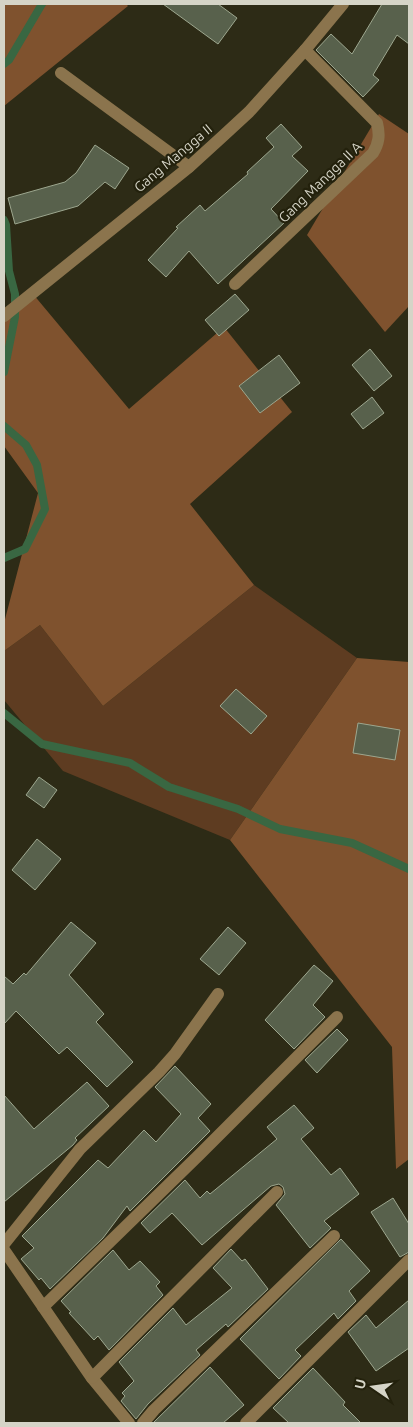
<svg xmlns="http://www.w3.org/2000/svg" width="413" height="1427" font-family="Ubuntu,sans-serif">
<rect width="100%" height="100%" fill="#2d2b16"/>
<!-- green -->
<polygon fill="#5e3c21" points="254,585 357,658 230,840 63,771 4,700 4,651 40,625 103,706"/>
<!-- forest -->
<g fill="#7f522e">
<polygon points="4,4 126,4 128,6 4,106"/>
<polygon points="379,114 409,134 409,306 385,332 307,235"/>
<polygon points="33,294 129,409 224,327 292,412 190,504 254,585 103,706 40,625 4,651 4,623 38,493 4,446 4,314"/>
<polygon points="357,658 409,662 409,1159 396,1169 392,1047 230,840"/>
</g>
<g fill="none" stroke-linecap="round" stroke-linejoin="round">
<!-- stream -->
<g stroke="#396742" stroke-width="8">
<polyline points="4,64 9,60 42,4"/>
<polyline points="4,220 6,225 9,271 15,294 15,317 4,372"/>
<polyline points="4,426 26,445 37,465 45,509 25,549 4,558"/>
<polyline points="4,713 42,744 130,763 169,787 238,809 280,829 352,843 409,869"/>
</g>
</g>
<!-- building -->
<g fill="#58614c" stroke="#9da78f">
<polygon points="163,4 218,4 237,18 218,44"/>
<polygon points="382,4 409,4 409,44 397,35 373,75 379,80 363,97 316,50 331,34 352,54"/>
<polygon points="281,124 302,147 292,156 308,171 271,209 284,223 218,284 189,251 166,277 148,260 178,228 176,227 200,205 205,211 248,174 247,172 274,147 266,138"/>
<polygon points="95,145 129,168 115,189 105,182 78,206 15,224 8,198 65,182 76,173"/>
<polygon points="235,294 249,310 219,336 205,320"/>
<polygon points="370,349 392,376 374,391 352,365"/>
<polygon points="279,355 300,383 260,413 239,386"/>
<polygon points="372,397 384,413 363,429 351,414"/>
<polygon points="236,689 267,716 251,734 220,706"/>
<polygon points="358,723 400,730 395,760 353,753"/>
<polygon points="39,777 57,790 44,808 26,795"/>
<polygon points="37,839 61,859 35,890 12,870"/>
<polygon points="71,922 96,943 69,975 104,1014 96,1022 133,1062 107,1087 67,1047 59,1054 16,1011 4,1024 4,976 13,984 24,973 26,975"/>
<polygon points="228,927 246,943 219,975 200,959"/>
<polygon points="314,965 333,981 313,1005 325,1017 294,1049 265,1020"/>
<polygon points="337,1029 348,1040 317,1073 305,1060"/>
<polygon points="175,1066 211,1104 198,1118 210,1131 130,1211 127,1206 103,1238 50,1289 41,1278 39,1280 21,1259 34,1248 22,1236 98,1160 108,1168 144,1130 156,1142 181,1114 155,1087"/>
<polygon points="87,1082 109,1106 75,1138 77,1140 73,1145 4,1202 4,1095 34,1129"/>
<polygon points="294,1105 314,1128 301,1139 331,1175 340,1168 359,1194 324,1221 331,1228 310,1248 276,1205 285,1194 283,1187 279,1184 271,1186 202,1245 172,1213 150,1233 141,1223 185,1180 200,1198 207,1191 210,1194 277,1139 267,1127"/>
<polygon points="393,1198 409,1224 409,1252 400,1257 371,1212"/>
<polygon points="341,1239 370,1271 349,1291 356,1301 338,1319 334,1313 295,1350 301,1356 279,1379 240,1339"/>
<polygon points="231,1249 242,1261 245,1259 268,1289 228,1327 226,1324 196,1350 200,1355 148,1404 136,1419 121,1401 125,1396 122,1393 134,1381 119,1362 173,1308 186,1325 232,1288 213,1268"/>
<polygon points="113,1250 129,1270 140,1261 160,1282 156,1286 163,1295 109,1350 98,1336 94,1340 69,1313 71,1312 61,1301"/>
<polygon points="409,1300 409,1348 376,1371 348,1332 366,1315 376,1328"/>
<polygon points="210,1367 244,1405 223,1423 153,1423"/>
<polygon points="313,1368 345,1402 343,1405 361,1423 289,1423 273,1408"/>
</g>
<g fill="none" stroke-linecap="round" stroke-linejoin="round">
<!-- minor -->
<g stroke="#8b744d" stroke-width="12">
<polyline points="61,73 189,167"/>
<path d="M235 284 373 153C379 143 380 135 377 123L305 50"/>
<polyline points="4,316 189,167 223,136 249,112 305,50 343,4"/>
<polyline points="4,1244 80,1149 159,1072 175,1054 218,994"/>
<polyline points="4,1250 92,1378 129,1423"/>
<polyline points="43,1307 199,1155 337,1017"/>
<polyline points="92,1378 277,1192"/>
<polyline points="143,1423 154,1410 334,1236"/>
<polyline points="246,1423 409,1260"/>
</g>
</g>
<g text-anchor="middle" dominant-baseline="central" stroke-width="4.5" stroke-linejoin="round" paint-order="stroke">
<!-- street labels -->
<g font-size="14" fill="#d5d4c7" stroke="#23210c">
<text transform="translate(173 158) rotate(-40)">Gang Mangga II</text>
<text transform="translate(320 182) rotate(-44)">Gang Mangga II A</text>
</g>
</g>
<!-- border -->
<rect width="413" height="1427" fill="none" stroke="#d5d4c7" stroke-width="10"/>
<!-- north arrow -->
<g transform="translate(373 1387) rotate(283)" stroke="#23210c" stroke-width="4" paint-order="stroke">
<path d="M0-4L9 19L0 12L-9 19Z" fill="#d5d4c7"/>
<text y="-8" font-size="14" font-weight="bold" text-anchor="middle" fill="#d5d4c7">U</text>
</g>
</svg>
